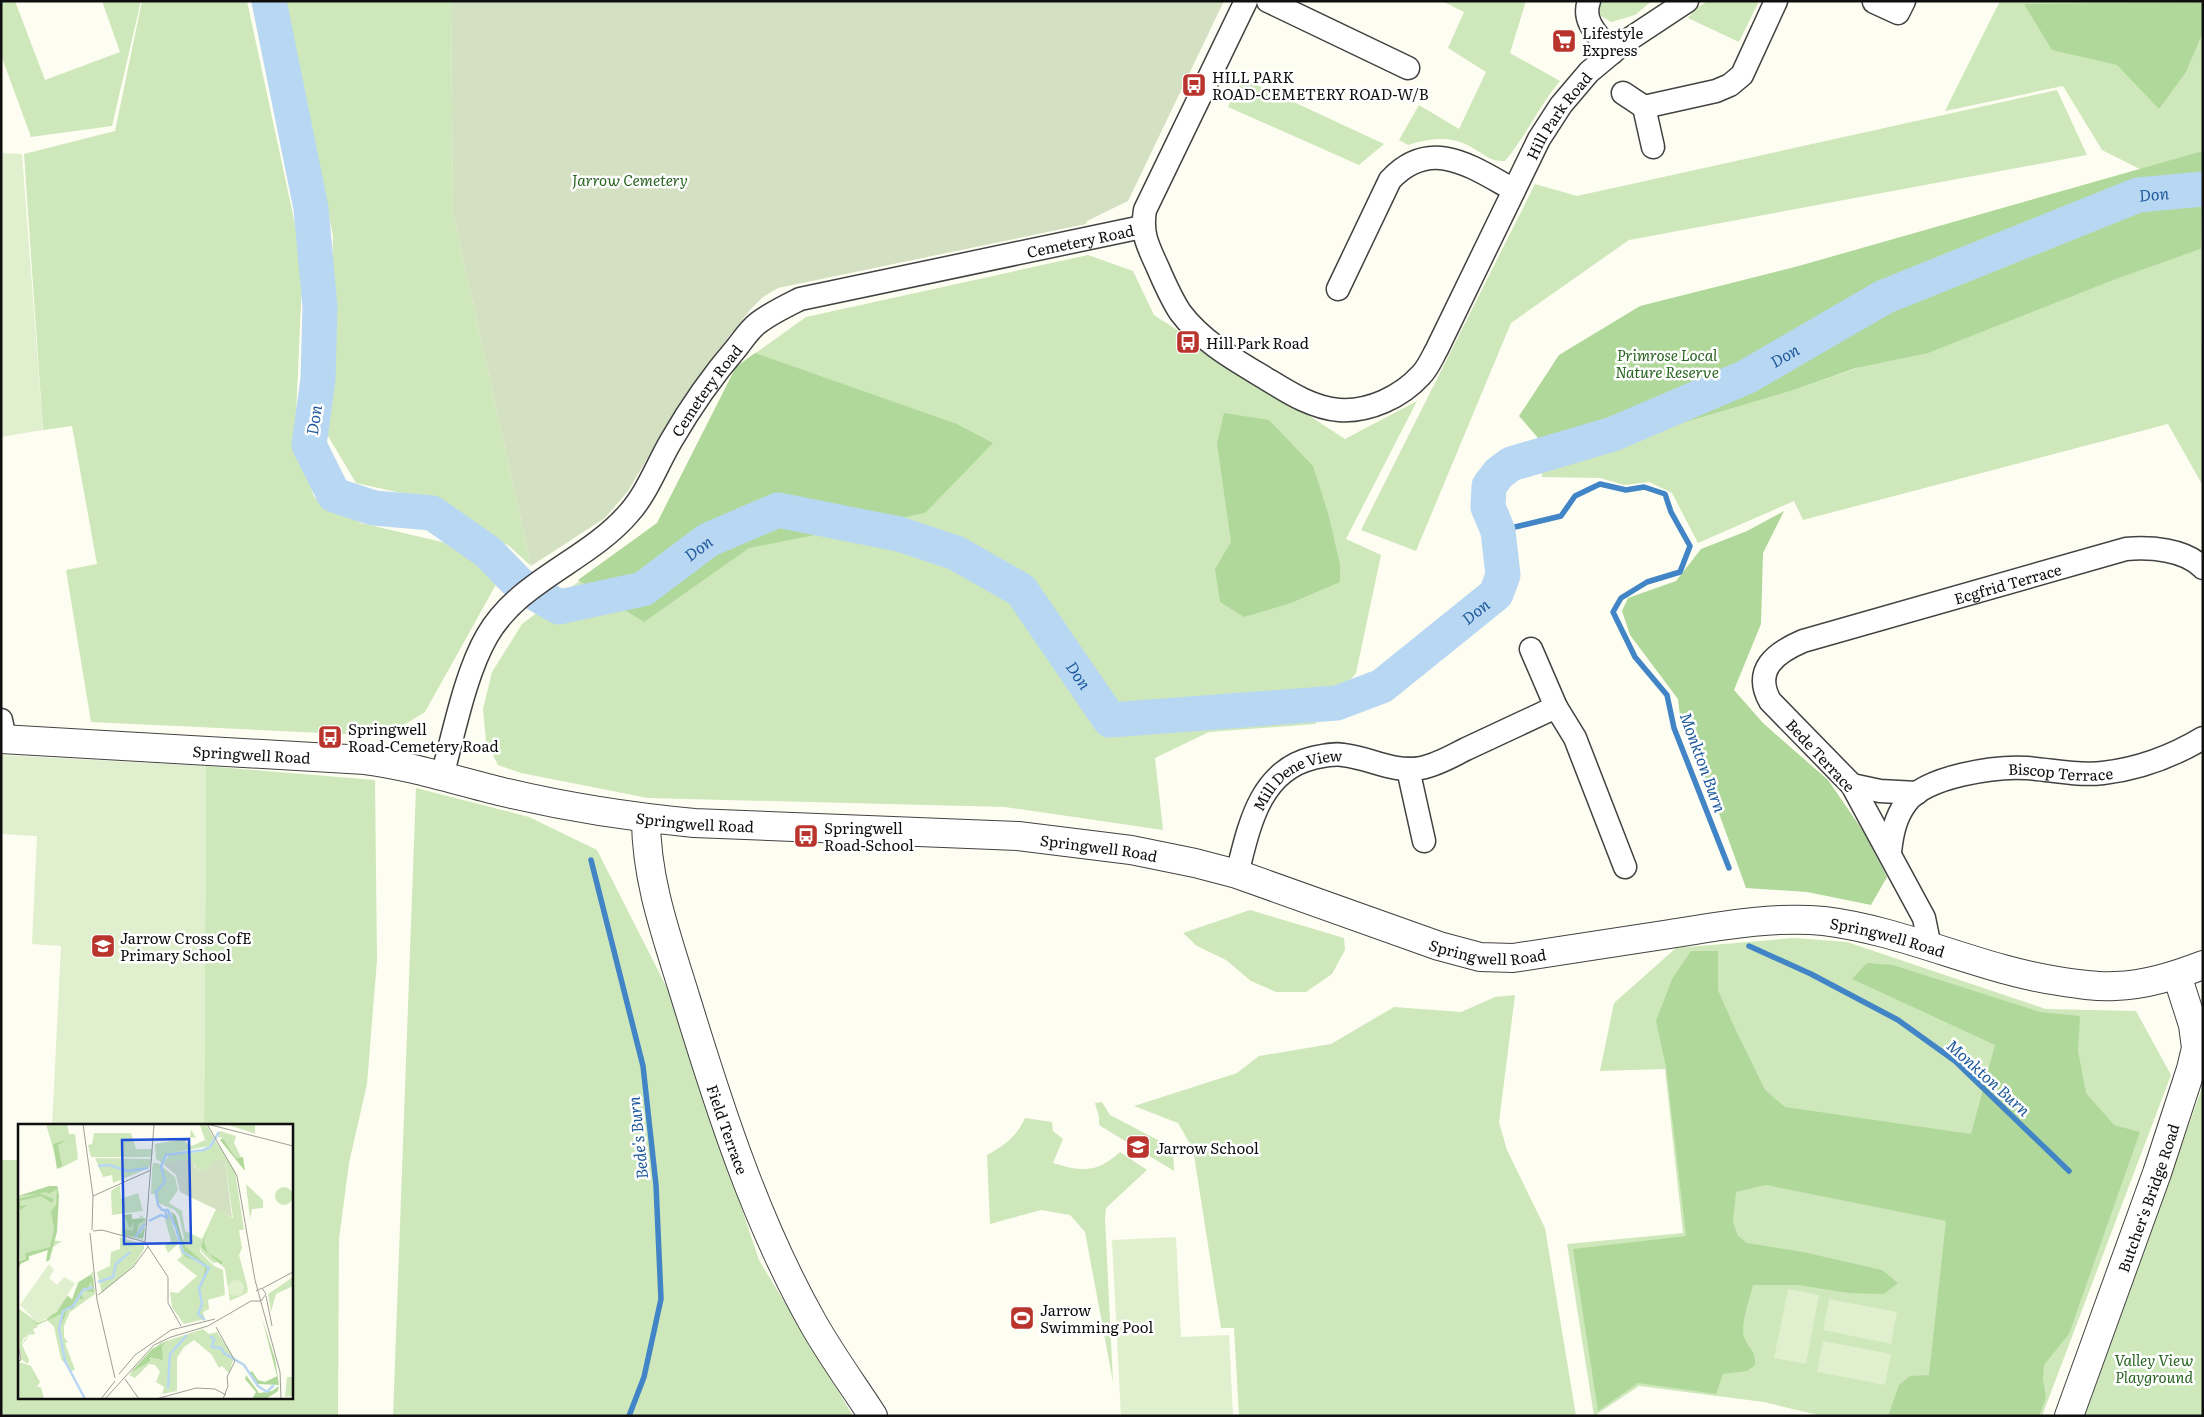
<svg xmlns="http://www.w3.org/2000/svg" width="2204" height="1417" font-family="Literata,serif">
<rect width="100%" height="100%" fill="#fefdf1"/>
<!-- green -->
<g fill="#cee8bb">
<polygon points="1,1 15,1 45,80 120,52 102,1 141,1 112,126 31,137 1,55"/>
<polygon points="142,1 247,1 303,261 295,437 314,497 361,523 459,546 503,572 425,712 386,736 91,722 66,570 97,564 72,426 43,430 24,154 115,131"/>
<polygon points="286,1 451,1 453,214 531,566 509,546 423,498 356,483 328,436 333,236"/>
<path d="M1442 1H1526L1510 53 1560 81C1539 106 1526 136 1505 161 1491 162 1485 155 1473 148 1452 135 1429 138 1408 145L1399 140 1419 105 1459 129 1486 72 1448 48 1464 12Z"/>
<polygon points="1597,1 1652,1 1635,15 1611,22 1601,16 1596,4"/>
<polygon points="1708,1 1759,1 1739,42 1688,18 1695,9"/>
<polygon points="2000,1 2203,1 2203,201 2102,150 2063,86 1945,111"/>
<polygon points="1242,78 1384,144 1359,165 1228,107"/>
<polygon points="2057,90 2087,155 1629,240 1511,323 1416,551 1361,530 1535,184 1577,196"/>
<polygon points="2201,249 2203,486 2168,424 1803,520 1794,501 1698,543 1672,493 1649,482 1624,485 1600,478 1542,477 1542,462 1557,460 1794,390"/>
<polygon points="1088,255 1133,271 1154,315 1345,439 1417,401 1346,539 1381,555 1356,673 1315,724 1209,732 1155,758 1163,830 1005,807 648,798 521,773 498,765 486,741 483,709 492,672 522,624 657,523 736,367 806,317"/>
<polygon points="206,766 375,780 377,960 367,1084 349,1163 339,1239 338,1416 1,1416 1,1160 19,1160 19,1398 291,1398 291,1126 204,1126"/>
<polygon points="416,788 529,817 597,850 668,990 759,1260 853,1416 393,1416"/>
<polygon points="1250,910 1344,938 1345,950 1332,974 1306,992 1276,992 1251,981 1226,960 1197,946 1183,933"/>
<polygon points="1794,938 1847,942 2046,1009 2136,1011 2171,1075 2042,1416 1822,1416 1764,1402 1639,1386 1594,1416 1567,1244 1683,1233 1665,1069 1600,1071 1614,1003 1676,948"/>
<polygon points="1515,995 1499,1122 1507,1150 1545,1228 1576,1416 1239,1416 1234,1328 1221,1328 1193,1149 1178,1123 1134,1106 1237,1073 1259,1056 1331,1044 1394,1007 1461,1012 1495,997"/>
<polygon points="2203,1085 2203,1416 2085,1416"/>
<polygon points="1102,1102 1110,1115 1173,1148 1174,1171 1099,1125 1099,1117 1095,1103"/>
<path d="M1025 1118 1052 1122 1053 1131 1063 1139 1053 1163C1082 1172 1097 1173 1120 1152L1147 1170 1106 1208 1105 1218 1113 1382 1085 1232 1070 1215 1041 1210 990 1224 987 1155C1004 1146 1017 1136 1025 1118Z"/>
</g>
<!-- forest -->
<g fill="#b1d89b">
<polygon points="2203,2 2203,32 2186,72 2159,109 2117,65 2052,50 2024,4"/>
<polygon points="2203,151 2201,249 2116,279 1928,353 1856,368 1794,390 1557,460 1519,416 1559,355 1640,306 1795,267"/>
<polygon points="755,353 957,424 993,443 925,513 749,548 644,622 578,580 657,523 736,367"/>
<polygon points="1224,413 1269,420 1313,466 1328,513 1340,564 1340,582 1291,603 1244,617 1220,602 1215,569 1231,542 1217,443"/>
<polygon points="1784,511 1763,553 1761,624 1734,690 1763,723 1828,780 1863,831 1887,877 1871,905 1807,892 1746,888 1716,805 1681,726 1678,699 1630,635 1622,611 1628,598 1676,581 1701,549 1747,531"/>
<path d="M1691 951H1718V990L1732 1022 1765 1090 1785 1107 1971 1134 1995 1045 1852 979 1867 963 1893 965 2040 1012 2080 1016 2078 1051 2086 1093 2114 1125 2140 1132 2069 1334 2044 1365 2043 1379 2046 1398 2039 1416H1888L1899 1385 1910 1376 1929 1375 1946 1221 1766 1185 1736 1192 1733 1222 1738 1236 1747 1243 1803 1252 1882 1270 1898 1283 1884 1294 1849 1293 1798 1285H1753C1750 1298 1740 1325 1744 1337 1749 1350 1756 1350 1755 1365L1747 1371 1723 1374 1716 1394 1638 1383 1598 1411 1573 1249 1686 1236 1666 1067 1656 1021 1672 979Z"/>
</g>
<!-- cemetery -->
<polygon fill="#d3e0c2" points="451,1 1224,1 1128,201 1087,221 1086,224 778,288 763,297 750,310 708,363 670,420 628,491 605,518 531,566 453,214"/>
<!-- pitch -->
<g fill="#e0efcd">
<polygon points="1,153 22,154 43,430 1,437"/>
<polygon points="1,755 206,766 204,1126 52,1126 61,946 32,944 37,836 1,834"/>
<polygon points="1176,1237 1181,1337 1229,1335 1233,1416 1121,1416 1112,1240"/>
<polygon points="1788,1289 1819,1295 1806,1364 1774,1358"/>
<polygon points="1829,1299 1897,1312 1891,1344 1823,1330"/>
<polygon points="1823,1341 1891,1354 1885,1385 1817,1372"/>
</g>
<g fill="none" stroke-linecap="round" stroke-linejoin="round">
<!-- stream -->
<g stroke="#4285c7" stroke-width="5.5">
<polyline points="1498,531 1561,516 1575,496 1600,484 1626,490 1644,487 1665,494 1671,512 1690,546 1680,572 1647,582 1621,598 1613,612 1635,657 1667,695 1674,728 1729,868"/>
<polyline points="591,860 643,1066 656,1185 661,1299 644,1377 629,1416"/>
<polyline points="1749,946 1811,974 1898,1020 1955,1061 2069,1171"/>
</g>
<!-- river -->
<path stroke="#b8d7f3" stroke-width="35" id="s1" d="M269 1 311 208 320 307 318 379 309 445 334 495 374 508 432 513 488 552 519 584 559 607 643 589 708 540 778 510 899 534 956 553 1021 590 1110 720 1337 703 1382 686 1496 594 1503 575 1498 531 1488 507 1489 486 1499 473 1511 464 1613 434 1746 377 1884 297 2138 195 2203 189"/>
<defs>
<g id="minor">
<path id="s2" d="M1246 1 1145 210C1141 234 1148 246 1158 268 1164 282 1171 298 1180 312 1203 343 1237 361 1270 381 1291 394 1314 408 1339 410 1369 412 1401 397 1421 375 1428 368 1432 358 1437 349L1539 139 1561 105 1589 72 1625 42 1687 1"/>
<polyline points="1268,1 1408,68"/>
<path d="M1589 1C1581 22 1600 37 1612 53"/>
<polyline points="1874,2 1898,13 1904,1"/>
<polyline points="1623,93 1644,107 1653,147"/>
<polyline points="1644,107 1716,91 1730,85 1742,75 1776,1"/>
<path d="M1338 289 1390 180C1431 136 1472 167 1514 190"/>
<polyline points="1531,649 1556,707 1575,738 1625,867"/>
<polyline points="1,720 5,739"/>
<polyline points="1408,769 1424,841"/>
<path id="s3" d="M442 776C454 733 465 674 487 636 519 580 588 561 629 513 647 493 657 465 671 441 690 408 713 375 738 346 744 338 750 329 758 323 771 313 786 306 800 299L1142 227"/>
<polyline points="1852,785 1880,791 1917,793"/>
<path id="s4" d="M1890 852C1892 834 1895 818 1906 803 1926 776 1996 766 2027 768 2053 770 2077 776 2103 773 2138 769 2173 756 2203 738"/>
<path id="s5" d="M1237 874C1249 827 1259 771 1313 758 1323 756 1334 753 1343 755 1371 758 1392 773 1421 768 1437 765 1452 756 1466 749 1496 735 1526 721 1556 707"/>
<path id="s6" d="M1930 947 1924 918 1852 785 1770 701C1753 670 1775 653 1803 641L2126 549C2150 547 2185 549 2203 568"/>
</g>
<g id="tertiary">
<path id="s7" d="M1 739 365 760C412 766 457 781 503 792 566 807 630 817 694 823L1018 836 1131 850 1195 863 1237 874 1439 946 1480 957 1513 958C1565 950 1618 942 1670 934 1720 926 1773 916 1824 921 1905 931 1979 969 2058 981 2077 984 2096 987 2115 986 2146 985 2174 976 2203 965"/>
<path id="s8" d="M646 819C646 882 668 940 686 999 720 1110 756 1222 813 1323 831 1355 853 1385 873 1416"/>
<path id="s9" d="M2069 1416 2157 1173 2191 1069 2196 1048 2193 1025 2177 975"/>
</g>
</defs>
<!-- minor casing -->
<use href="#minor" stroke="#424242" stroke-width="25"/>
<!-- tertiary casing -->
<use href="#tertiary" stroke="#424242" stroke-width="30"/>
<!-- minor -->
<use href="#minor" stroke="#fff" stroke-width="22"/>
<!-- tertiary -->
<use href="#tertiary" stroke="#fff" stroke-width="28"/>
</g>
<!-- icons -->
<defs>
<symbol id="supermarket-square" viewBox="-11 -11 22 22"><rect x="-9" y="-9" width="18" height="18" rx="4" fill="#b9342c" stroke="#fff"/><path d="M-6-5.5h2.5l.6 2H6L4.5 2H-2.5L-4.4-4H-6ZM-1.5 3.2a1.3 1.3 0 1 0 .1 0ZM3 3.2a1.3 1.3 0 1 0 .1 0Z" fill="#fff"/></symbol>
<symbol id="bus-square" viewBox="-11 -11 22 22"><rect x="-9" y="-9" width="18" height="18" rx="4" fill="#b9342c" stroke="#fff"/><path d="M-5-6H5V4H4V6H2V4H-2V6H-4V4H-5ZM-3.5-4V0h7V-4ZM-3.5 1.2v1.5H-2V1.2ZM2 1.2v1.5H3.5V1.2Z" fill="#fff"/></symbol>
<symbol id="school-square" viewBox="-11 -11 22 22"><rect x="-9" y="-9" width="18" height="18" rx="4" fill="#b9342c" stroke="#fff"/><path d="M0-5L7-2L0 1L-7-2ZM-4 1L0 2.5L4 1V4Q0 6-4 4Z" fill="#fff"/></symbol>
<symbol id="stadium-square" viewBox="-11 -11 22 22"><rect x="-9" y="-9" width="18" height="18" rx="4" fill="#b9342c" stroke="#fff"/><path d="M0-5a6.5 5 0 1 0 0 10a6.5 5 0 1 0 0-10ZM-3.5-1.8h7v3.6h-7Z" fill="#fff"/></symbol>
</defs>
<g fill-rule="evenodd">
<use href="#supermarket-square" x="1550" y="27" width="28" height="28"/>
<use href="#bus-square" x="1180" y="71" width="28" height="28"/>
<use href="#bus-square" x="1174" y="328" width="28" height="28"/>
<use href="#bus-square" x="316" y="723" width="28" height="28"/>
<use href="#bus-square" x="792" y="822" width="28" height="28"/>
<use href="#school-square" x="89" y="932" width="28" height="28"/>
<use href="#school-square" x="1124" y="1133" width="28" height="28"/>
<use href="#stadium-square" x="1008" y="1304" width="28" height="28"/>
</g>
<g text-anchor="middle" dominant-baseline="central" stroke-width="5" stroke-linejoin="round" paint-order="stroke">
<!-- poi labels -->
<g font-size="15" fill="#0f0f0f" stroke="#fff" text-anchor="start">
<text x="1582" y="32">Lifestyle<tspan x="1582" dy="17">Express</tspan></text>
<text x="1212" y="76">HILL PARK<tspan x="1212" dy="17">ROAD-CEMETERY ROAD-W/B</tspan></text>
<text x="1206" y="342">Hill Park Road</text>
<text x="348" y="728">Springwell<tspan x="348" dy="17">Road-Cemetery Road</tspan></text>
<text x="824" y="827">Springwell<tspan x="824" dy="17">Road-School</tspan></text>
<text x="120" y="937">Jarrow Cross CofE<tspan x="120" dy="17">Primary School</tspan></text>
<text x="1156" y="1147">Jarrow School</text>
<text x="1040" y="1309">Jarrow<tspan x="1040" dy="17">Swimming Pool</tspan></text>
</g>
<!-- street labels -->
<g font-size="15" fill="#0f0f0f" stroke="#fff">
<text stroke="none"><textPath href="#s2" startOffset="918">Hill Park Road</textPath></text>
<text stroke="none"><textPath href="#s3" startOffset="902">Cemetery Road</textPath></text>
<text stroke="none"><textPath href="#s3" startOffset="482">Cemetery Road</textPath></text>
<text stroke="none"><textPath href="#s6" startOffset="591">Ecgfrid Terrace</textPath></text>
<text stroke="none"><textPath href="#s7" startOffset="251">Springwell Road</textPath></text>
<text transform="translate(1821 755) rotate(47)">Bede Terrace</text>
<text stroke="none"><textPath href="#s4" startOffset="215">Biscop Terrace</textPath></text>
<text stroke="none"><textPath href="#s5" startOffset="122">Mill Dene View</textPath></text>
<text stroke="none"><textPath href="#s7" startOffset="701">Springwell Road</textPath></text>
<text stroke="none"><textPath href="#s7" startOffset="1106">Springwell Road</textPath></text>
<text stroke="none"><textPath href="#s7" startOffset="1916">Springwell Road</textPath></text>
<text stroke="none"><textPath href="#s7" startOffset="1511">Springwell Road</textPath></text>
<text stroke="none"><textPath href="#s8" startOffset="322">Field Terrace</textPath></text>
<text stroke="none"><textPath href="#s9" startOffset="232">Butcher's Bridge Road</textPath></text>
</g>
<!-- park labels -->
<g font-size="15" font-style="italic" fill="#296421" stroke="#fff">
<text x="630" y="179">Jarrow Cemetery</text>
<text x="1667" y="354">Primrose Local<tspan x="1667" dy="17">Nature Reserve</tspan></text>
<text x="2154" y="1359">Valley View<tspan x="2154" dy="17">Playground</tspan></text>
</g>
<!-- water labels -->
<g font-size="16" font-style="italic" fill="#1d589b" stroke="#fff">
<text stroke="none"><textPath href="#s1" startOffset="2689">Don</textPath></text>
<text stroke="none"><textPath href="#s1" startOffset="2284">Don</textPath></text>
<text transform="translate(313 420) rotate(-82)">Don</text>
<text stroke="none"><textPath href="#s1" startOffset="919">Don</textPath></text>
<text stroke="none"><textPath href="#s1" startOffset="1819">Don</textPath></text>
<text stroke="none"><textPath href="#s1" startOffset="1369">Don</textPath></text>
<text transform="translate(1704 762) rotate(70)">Monkton Burn</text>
<text transform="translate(1989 1077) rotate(42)">Monkton Burn</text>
<text transform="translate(637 1138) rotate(-96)">Bede's Burn</text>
</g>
</g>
<!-- overview -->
<g transform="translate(18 1124)">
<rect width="275" height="275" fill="#fefdf1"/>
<path d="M28 0H49L51 10H57L60 35 41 45ZM179 0 189 2 196 14 191 22 148 30 144 39 138 35 137 20 172 14 173 5 178 14 172 13 167 17 169 20 174 22 187 16 182 1ZM206 0H237V10L230 7ZM202 7 218 12 216 19 223 33 218 34 205 14 200 13ZM76 9H113L118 25H135L134 33H73L70 21 74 20ZM197 16 217 47 226 106H221L224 124 221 131 230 165 229 169 212 177 207 145 201 138 195 139 183 127V122L182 128 196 142 205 146 207 171 190 176 191 185 185 188 187 195 166 200 154 183 152 168 160 169 179 152 159 136 164 132 161 123 166 114 161 92 157 86 140 79 136 70H133L134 46 135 39H140L157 53 160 66 151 79 164 87 167 107 184 115 198 85 215 94 207 37H196L190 45 179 47 176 40 161 36 145 40 151 31 181 28 192 24ZM77 34 134 35 131 44 95 59 94 51 85 53ZM228 60 245 76V84L234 85 232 95ZM102 61 103 75 120 69 125 87 94 91 93 67ZM40 63 37 117H44L35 123 32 136 28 138 30 126 12 132 2 140V145L0 72ZM257 72a9 9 0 1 1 18 0a9 9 0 1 1-18 0ZM150 88 161 119 150 129 147 122 153 117 147 95ZM114 90V95L122 94V91L128 95 125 116 103 111 105 91ZM102 113 126 121V125L115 142 84 169 79 148 92 142 93 128 102 125ZM75 147 77 170 52 188 46 202V213L50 218 47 219 57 246 53 247 43 235 36 203 28 195 49 171 54 175 60 158 70 154ZM275 153V162L258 170 253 188 250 170ZM0 184 15 195 20 203 15 205 17 210 11 211 5 220 6 216 14 207 5 215 4 221 11 236 10 240 4 236 0 218ZM185 205 191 210 199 208 216 234 211 249 204 242 201 244 193 230 176 216 166 223 159 234V267L144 270 146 263 138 258 142 248 137 241 131 240 117 254 111 251 142 219ZM1 238 13 242 22 258 19 263H23L26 275H0ZM269 253H275V272L267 273Z" fill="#cee8bb"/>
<path d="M205 14 218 34 225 33 227 47 202 16ZM48 16 40 21 44 42 39 45 35 20ZM31 62H39L41 71 39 108 31 136 28 137 30 126 11 132V136L2 140V144L0 138 8 135 7 129 32 123 36 105 33 87 38 81 39 65 31 70 28 68 21 69 36 75 34 79 23 72 1 77 3 82 10 81 2 86 0 75 20 70 0 72ZM153 87 158 92 166 121 192 144 182 166 187 144 182 138 167 133ZM113 90 114 95H128L120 100 119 109 123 110 127 104 125 114 104 111 105 105 115 107 116 98 112 105 106 91ZM189 106 186 118 190 129 205 138 203 141 183 123ZM72 151 75 154 76 168 67 167 74 165 73 158 70 164H65L63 170 66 175H61L54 186 52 183 45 188 49 186 44 200 45 189 19 201 14 195 20 199 30 195 50 172 54 176 61 158ZM244 194 257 235 261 261 240 260 231 249 234 247 240 256 247 258 259 252ZM148 218 144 222 145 236 132 233V237L112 249 134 225ZM228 251 241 269 254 267 261 262 260 267 248 275H234L238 268 227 255Z" fill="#b1d89b"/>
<path d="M161 36H173L179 47 190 45 195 37H207L214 93 162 68 158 51 145 40Z" fill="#d3e0c2"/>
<path d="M31 140 36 146 31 154 39 161 46 153 57 159 39 188 20 199 2 181ZM210 164a8 8 0 1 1 16 0a8 8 0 1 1-16 0Z" fill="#e0efcd"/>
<path fill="none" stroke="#b8d7f3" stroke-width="2.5" d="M80 42 91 41 110 47 130 44M131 97 143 91 149 94 147 86M117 113 127 100M80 158 95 153 98 140 112 128M187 196 180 190 184 180 181 164 191 144 165 128 158 104 150 86H144L140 81 138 68 147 58 143 42 148 31 185 26 192 23 201 8M192 212 196 215 194 223 203 224 206 229 226 241 240 262 249 268 256 261M150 264 152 230 169 211M67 275 47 237 41 205 45 187 55 182 65 166 75 163"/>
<path fill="none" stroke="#9e9e97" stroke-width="1" d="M65 0 75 72 74 106M189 0 219 52 237 156 262 248 263 275M189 0 275 22M75 72 133 46M75 107 84 106 127 118M72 109 79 176 97 254M127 118 136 0M127 118 150 153V179L163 202M245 164 275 148M80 171 115 143 130 123M248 172 254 202M198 203 217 237 209 253 210 262 205 275M0 220 3 236 0 237M101 250 117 231 153 206 197 195M107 255 121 275M83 275 97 257M87 275 136 221 153 213 190 202 233 177H243L248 170 244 164 238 167M138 275 178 264 197 265 208 271"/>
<path fill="#1d4ed8" fill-opacity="0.15" stroke="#1d4ed8" stroke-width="2.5" d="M171 15 173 119 106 120 104 16Z"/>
<rect width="275" height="275" fill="none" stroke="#0f0f0f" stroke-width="2.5"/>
</g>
<!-- border -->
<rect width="2204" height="1417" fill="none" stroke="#0f0f0f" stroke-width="5"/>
</svg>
